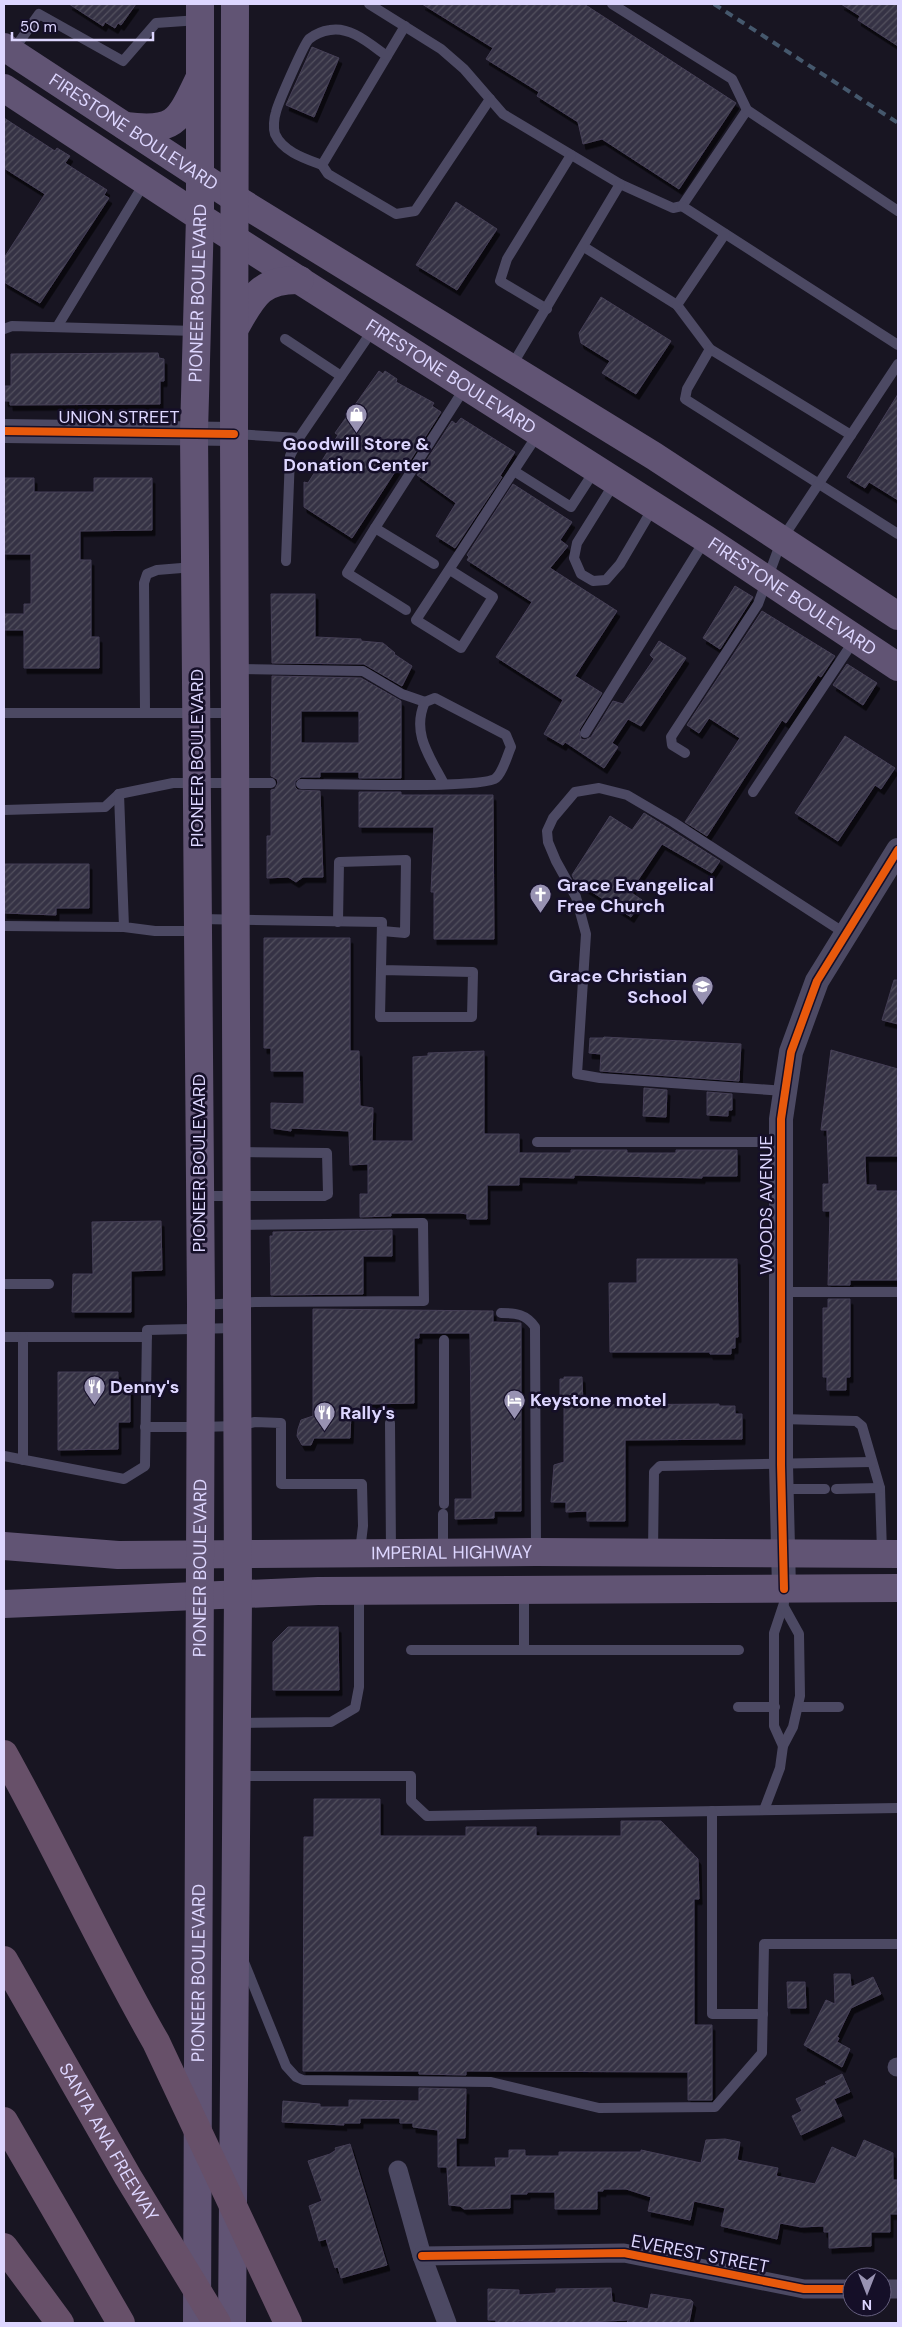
<svg xmlns="http://www.w3.org/2000/svg" width="902" height="2327" font-family="'DM Sans',sans-serif">
<defs>
<pattern id="building-hatch" width="6" height="6" patternUnits="userSpaceOnUse" patternTransform="scale(1.25)"><rect width="6" height="6" fill="#363344"/><path d="M-1 1l2-2M0 6l6-6M5 7l2-2" fill="none" stroke="#535060"/></pattern>
<filter id="shadow"><feDropShadow dx="3" dy="5.5" stdDeviation="0" flood-color="#0009"/></filter>
</defs>
<rect width="100%" height="100%" fill="#181522"/>
<!-- building -->
<g fill="url(#building-hatch)" stroke="#453f56" fill-rule="evenodd" filter="url(#shadow)">
<polygon points="69,4 136,4 121,25 118,23 115,28 105,22 103,26"/>
<polygon points="422,4 584,4 736,103 679,189 602,139 583,144 578,122 537,96 539,92 486,59 493,48"/>
<polygon points="841,4 898,4 898,46 858,20 860,16"/>
<polygon points="312,47 339,58 314,117 286,105"/>
<polygon points="4,118 55,151 57,148 70,156 65,163 107,190 104,195 109,198 40,303 4,282 4,258 45,194 4,168"/>
<polygon points="456,202 497,229 457,290 416,265"/>
<polygon points="601,297 671,341 636,394 602,373 610,361 581,343 579,333"/>
<polygon points="158,353 159,358 164,359 164,381 160,381 160,404 10,405 10,401 5,401 5,386 11,386 11,354"/>
<polygon points="379,371 383,374 385,371 397,379 396,382 434,403 432,406 441,412 406,467 400,464 352,538 304,507 304,482 308,483 338,435 335,433"/>
<polygon points="898,394 898,500 869,482 865,488 847,477"/>
<polygon points="461,418 515,452 500,476 502,477 455,548 436,536 456,503 417,475 452,421 456,424"/>
<polygon points="4,478 34,478 34,492 94,492 94,478 152,478 152,530 80,531 80,560 91,560 91,637 99,637 99,668 24,668 24,630 4,630 4,614 24,614 24,604 31,604 31,554 4,554"/>
<polygon points="513,484 572,522 560,540 568,546 550,568 617,611 575,676 602,693 579,730 581,739 585,740 591,737 613,701 623,704 654,659 650,655 659,641 686,658 641,726 628,719 612,743 618,747 604,768 565,742 563,745 544,734 563,700 496,657 532,602 467,560 469,557 467,555"/>
<polygon points="735,586 753,597 720,649 703,638"/>
<polygon points="271,594 315,594 315,637 361,639 361,641 383,643 395,653 394,654 412,666 402,686 364,664 272,663"/>
<polygon points="762,611 835,656 821,677 818,675 786,723 782,720 707,836 685,822 740,738 709,718 699,733 687,725"/>
<polygon points="847,664 877,683 863,705 833,685"/>
<path d="M272 676 361 678 401 701V778H359V772H320V777H301L295 781V787L298 790 320 791 323 877H303L296 882 288 877 267 878V836H271V790L275 789 278 783 277 779 271 776ZM301 711H359V743H301Z"/>
<polygon points="845,736 895,768 881,789 875,785 838,841 795,813"/>
<polygon points="359,792 401,792 401,795 493,795 494,939 434,939 434,892 431,892 434,827 359,827"/>
<polygon points="644,813 720,861 712,873 662,844 630,892 642,900 631,917 575,881 572,875 610,816 632,830"/>
<polygon points="4,864 89,864 89,908 56,908 56,915 4,913"/>
<polygon points="264,938 350,938 350,1051 359,1051 360,1106 373,1108 372,1141 413,1141 413,1057 428,1056 428,1053 484,1051 484,1134 519,1134 519,1153 571,1153 571,1150 627,1150 627,1153 676,1153 676,1150 737,1150 737,1176 702,1176 702,1178 574,1175 574,1178 519,1177 519,1185 487,1185 487,1219 467,1219 467,1214 460,1213 391,1213 391,1216 360,1217 360,1194 368,1194 368,1164 350,1165 349,1131 291,1128 291,1131 271,1128 271,1103 304,1104 304,1071 271,1071 271,1048 264,1048"/>
<polygon points="894,980 898,980 898,1024 882,1020"/>
<polygon points="604,1037 741,1044 739,1081 600,1071 601,1054 589,1053 590,1038 603,1038"/>
<polygon points="831,1050 898,1069 898,1156 865,1156 866,1185 876,1185 876,1191 898,1191 898,1280 850,1280 850,1285 828,1285 830,1211 823,1211 823,1184 829,1184 827,1130 821,1130"/>
<polygon points="644,1088 667,1090 666,1117 643,1116"/>
<polygon points="707,1092 732,1094 732,1110 728,1110 728,1116 707,1115"/>
<polygon points="161,1221 162,1270 131,1271 131,1312 72,1312 73,1274 93,1274 92,1222"/>
<polygon points="392,1230 392,1256 363,1256 363,1294 271,1295 270,1236 273,1236 273,1232"/>
<polygon points="637,1259 737,1259 738,1337 735,1337 735,1348 731,1348 731,1354 710,1354 710,1352 610,1352 609,1283 637,1283"/>
<polygon points="828,1299 850,1299 850,1377 846,1377 846,1390 827,1390 827,1377 823,1377 823,1308 828,1308"/>
<polygon points="313,1309 493,1311 493,1322 521,1323 521,1511 494,1511 494,1518 455,1519 455,1499 472,1499 470,1333 419,1333 419,1338 414,1338 414,1403 371,1404 371,1412 351,1412 350,1438 314,1438 311,1445 302,1445 297,1436 298,1429 301,1420 313,1416"/>
<polygon points="58,1372 118,1372 118,1389 130,1389 130,1422 118,1422 118,1449 58,1450"/>
<polygon points="564,1377 582,1377 583,1405 719,1404 719,1406 735,1406 735,1414 742,1414 742,1439 625,1440 625,1521 587,1521 587,1511 566,1512 566,1502 551,1502 554,1465 564,1462 564,1399 560,1399 560,1379 564,1379"/>
<polygon points="288,1627 338,1627 339,1690 273,1690 273,1642"/>
<polygon points="314,1799 380,1799 380,1836 466,1836 466,1827 536,1827 536,1836 621,1836 621,1821 661,1821 698,1859 699,1899 694,1899 694,2025 712,2025 712,2100 688,2100 688,2072 466,2071 466,2075 419,2074 419,2071 303,2071 304,1837 314,1837"/>
<polygon points="834,1974 850,1974 851,1987 873,1977 881,1994 851,2008 837,2037 839,2038 837,2042 850,2049 842,2067 804,2045 826,2000 835,2004"/>
<polygon points="787,1982 805,1982 806,2008 788,2008"/>
<polygon points="842,2074 850,2092 834,2099 842,2116 801,2135 792,2116 802,2111 796,2099 827,2084 825,2082"/>
<polygon points="419,2088 466,2089 465,2138 456,2138 456,2167 496,2167 495,2158 509,2158 509,2150 525,2150 525,2156 559,2156 559,2152 641,2152 641,2150 701,2163 706,2140 725,2139 740,2142 737,2160 778,2168 776,2176 815,2184 832,2147 856,2158 864,2140 893,2153 893,2180 898,2180 898,2214 890,2214 890,2232 871,2232 871,2246 829,2248 829,2232 824,2232 824,2226 801,2227 780,2223 777,2239 721,2226 725,2208 694,2201 690,2220 648,2211 651,2197 626,2189 603,2189 603,2191 597,2191 597,2209 555,2209 555,2192 527,2192 527,2194 510,2194 510,2208 464,2209 460,2206 449,2205 447,2167 438,2167 438,2130 413,2127 413,2123 400,2123 400,2118 360,2118 360,2123 343,2123 344,2125 282,2122 283,2101 320,2104 320,2107 349,2107 349,2100 419,2101"/>
<polygon points="350,2144 387,2265 341,2278 338,2267 335,2268 326,2239 319,2241 309,2206 322,2201 308,2161 330,2154 336,2150 335,2148"/>
<polygon points="611,2288 612,2302 648,2309 651,2294 691,2300 693,2302 689,2323 627,2323 628,2320 569,2323 518,2321 518,2323 496,2323 496,2320 488,2320 488,2289 519,2290 519,2295 556,2293 556,2289"/>
</g>
<g fill="none" stroke-linecap="round" stroke-linejoin="round">
<!-- service -->
<g stroke="#4c4963" stroke-width="10">
<polyline points="369,4 441,49 464,69 503,114 620,184 673,208 682,206 747,110"/>
<polyline points="612,4 732,79 747,110 898,211"/>
<polyline points="405,26 322,165 328,174 396,214 415,211 490,99"/>
<polyline points="12,52 39,14 123,61 156,23 199,20"/>
<path d="M322 165C306 159 283 152 275 134 273 128 274 118 276 112 278 103 304 44 309 39 314 35 323 31 330 30 351 26 371 45 387 56"/>
<polyline points="682,206 898,345"/>
<polyline points="584,247 677,305 710,349 851,435"/>
<polyline points="677,305 725,234"/>
<polyline points="547,309 500,281 507,259 571,155"/>
<polyline points="57,327 145,182"/>
<polyline points="4,329 12,326 196,331"/>
<polyline points="285,339 341,376"/>
<polyline points="710,349 687,389 685,399 898,534"/>
<polyline points="511,367 620,184"/>
<polyline points="235,434 299,438"/>
<polyline points="514,471 571,507 595,470"/>
<polyline points="615,482 577,543 574,558 581,574 593,581 606,580 620,564 653,508"/>
<polyline points="375,528 347,573 406,610"/>
<polyline points="286,561 290,456 299,438 374,328"/>
<polyline points="434,564 375,528 466,386"/>
<polyline points="450,570 493,597 461,648 416,620 538,434"/>
<polyline points="236,669 363,671 402,694 425,702"/>
<polyline points="145,712 144,583 147,574 157,570 194,567"/>
<polyline points="4,713 233,713"/>
<polyline points="585,733 705,540"/>
<polyline points="685,753 672,745 671,737 758,604 782,539 898,364"/>
<path d="M301 784C327 784 484 789 496 778 503 772 507 756 511 747L506 735 435 698 425 702C411 733 430 757 444 784"/>
<polyline points="753,792 855,639"/>
<polyline points="4,810 105,807 119,794"/>
<polyline points="199,919 382,922 380,1017 472,1017 473,972 381,970"/>
<polyline points="338,922 339,862 406,860 405,933 382,931"/>
<polyline points="4,926 124,927"/>
<polyline points="197,931 155,931 124,927 119,794 173,783 271,783"/>
<polyline points="785,1091 600,1078 577,1074 586,934 576,897 556,861 548,842 547,831 553,818 575,792 599,788 627,795 673,822 846,934"/>
<polyline points="537,1142 781,1142"/>
<polyline points="201,1196 324,1196 328,1194 327,1153 238,1152"/>
<polyline points="4,1284 49,1284"/>
<polyline points="782,1292 898,1292"/>
<polyline points="202,1305 255,1302 424,1301 423,1223 238,1225"/>
<path d="M501 1313C516 1313 526 1314 535 1327L536 1551"/>
<polyline points="4,1337 147,1337"/>
<polyline points="781,1419 856,1421 862,1426 880,1488 882,1552"/>
<polyline points="390,1423 391,1552"/>
<polyline points="145,1427 200,1427 237,1426 255,1422 281,1423 281,1484 362,1484 363,1526 360,1551"/>
<polyline points="4,1456 124,1479 145,1466 147,1330 236,1328"/>
<polyline points="23,1460 23,1337"/>
<polyline points="782,1489 825,1489"/>
<polyline points="836,1489 880,1488"/>
<polyline points="444,1504 444,1340"/>
<polyline points="443,1514 443,1552"/>
<polyline points="653,1552 654,1472 660,1466 872,1462"/>
<polyline points="524,1591 524,1650"/>
<polyline points="411,1650 739,1650"/>
<polyline points="738,1707 775,1707"/>
<polyline points="798,1707 839,1707"/>
<polyline points="237,1723 331,1722 355,1708 359,1687 359,1592"/>
<polyline points="783,1746 774,1726 774,1633 784,1603"/>
<polyline points="238,1776 411,1776 411,1801 427,1816 898,1808"/>
<polyline points="764,1810 780,1768 783,1746 793,1727 800,1696 799,1634 784,1607"/>
<polyline points="712,1811 712,2014 763,2014"/>
<polyline points="244,1962 286,2066 296,2077 303,2080 491,2082 599,2108 715,2107 762,2053 764,1944 898,1944"/>
</g>
<!-- minor -->
<g stroke="#4c4963" stroke-width="19">
<polyline points="897,2067 898,2067"/>
<polyline points="398,2170 422,2256 447,2323"/>
<polyline points="422,2256 624,2253 804,2289 852,2289"/>
<polyline points="882,2289 898,2289"/>
</g>
<!-- tertiary -->
<g stroke="#4c4963" stroke-width="24">
<polyline points="4,431 234,434"/>
<polyline points="784,1589 781,1465 781,1119 791,1052 817,981 898,850"/>
</g>
<!-- primary -->
<g stroke="#615474" stroke-width="28">
<path id="s1" d="M4 47 236 199 654 456 898 616"/>
<path id="s2" d="M4 88 200 217 706 539 898 667"/>
<path d="M125 126C174 132 178 123 198 81"/>
<path d="M235 328C253 297 260 279 300 280"/>
<path id="s3" d="M4 1546 118 1555 536 1552 898 1554"/>
<polyline points="4,1604 318,1591 898,1588"/>
<path id="s4" d="M197 2323 201 1305 194 432 200 217V4"/>
<polyline points="232,2323 238,1596 234,434 235,4"/>
</g>
<!-- motorway -->
<g stroke="#675069" stroke-width="28">
<path d="M4 1754C57 1849 102 1948 156 2042L288 2323"/>
<path id="s5" d="M4 1960 128 2177 217 2323"/>
<polyline points="4,2121 121,2323"/>
<polyline points="4,2247 60,2323"/>
</g>
<!-- rail -->
<polyline stroke="#45586d" stroke-width="4" stroke-dasharray="8 6" stroke-linecap="butt" points="714,4 898,123"/>
<defs>
<g id="cycleway">
<polyline points="4,431 234,434"/>
<polyline points="784,1589 781,1465 781,1119 791,1052 817,981 898,850"/>
<polyline points="422,2256 624,2253 804,2289 852,2289"/>
</g>
</defs>
<!-- cycleway casing -->
<use href="#cycleway" stroke="#150f28" stroke-width="11"/>
<!-- cycleway -->
<use href="#cycleway" stroke="#e8590c" stroke-width="8"/>
</g>
<!-- icons -->
<defs>
<symbol id="shop-pin" viewBox="-11 -11 22 30"><path d="M0 17L-7.5 6A9.5 9.5 0 1 1 7.5 6Z" fill="#9892b2" stroke="#150f28"/><path d="M-5-2.5h2.3a2.7 3.5 0 0 1 5.4 0H5L5.5 6h-11ZM-1.5-2.5h3a1.5 2.3 0 0 0-3 0Z" fill="#fff"/></symbol>
<symbol id="church-pin" viewBox="-11 -11 22 30"><path d="M0 17L-7.5 6A9.5 9.5 0 1 1 7.5 6Z" fill="#9892b2" stroke="#150f28"/><path d="M-1.2-6h2.4v3.5h3.3v2.4h-3.3V6h-2.4V-.1h-3.3v-2.4h3.3Z" fill="#fff"/></symbol>
<symbol id="school-pin" viewBox="-11 -11 22 30"><path d="M0 17L-7.5 6A9.5 9.5 0 1 1 7.5 6Z" fill="#9892b2" stroke="#150f28"/><path d="M0-5L7-2L0 1L-7-2ZM-4 1L0 2.5L4 1V4Q0 6-4 4Z" fill="#fff"/></symbol>
<symbol id="restaurant-pin" viewBox="-11 -11 22 30"><path d="M0 17L-7.5 6A9.5 9.5 0 1 1 7.5 6Z" fill="#9892b2" stroke="#150f28"/><path d="M-5-6h1v4h1v-4h1v4h1v-4h1v5L-1.5 .5V6h-2V.5L-5-1ZM5-6V6H3V1.5H1.5Q1.5-4 5-6Z" fill="#fff"/></symbol>
<symbol id="hotel-pin" viewBox="-11 -11 22 30"><path d="M0 17L-7.5 6A9.5 9.5 0 1 1 7.5 6Z" fill="#9892b2" stroke="#150f28"/><path d="M-6-4.5h1.5V1H6V5H4.5V3h-9V5H-6ZM-4 0a1.8 1.8 0 1 1 3.6 0ZM.5 0V-2.5h3Q6-2.5 6 0Z" fill="#fff"/></symbol>
</defs>
<g fill-rule="evenodd">
<use href="#shop-pin" x="344" y="402" width="25" height="34"/>
<use href="#church-pin" x="528" y="882" width="25" height="34"/>
<use href="#school-pin" x="690" y="974" width="25" height="34"/>
<use href="#restaurant-pin" x="82" y="1374" width="25" height="34"/>
<use href="#hotel-pin" x="502" y="1388" width="25" height="34"/>
<use href="#restaurant-pin" x="312" y="1400" width="25" height="34"/>
</g>
<g text-anchor="middle" dominant-baseline="central" stroke-width="5" stroke-linejoin="round" paint-order="stroke">
<!-- street labels -->
<g font-size="18" fill="#ddd6ff" stroke="#150f28">
<text stroke="none"><textPath href="#s1" startOffset="155">FIRESTONE BOULEVARD</textPath></text>
<text stroke="none"><textPath href="#s4" startOffset="2030">PIONEER BOULEVARD</textPath></text>
<text stroke="none"><textPath href="#s2" startOffset="532">FIRESTONE BOULEVARD</textPath></text>
<text x="119" y="417">UNION STREET</text>
<text stroke="none"><textPath href="#s2" startOffset="938">FIRESTONE BOULEVARD</textPath></text>
<text transform="translate(197 758) rotate(-90)">PIONEER BOULEVARD</text>
<text transform="translate(199 1163) rotate(-90)">PIONEER BOULEVARD</text>
<text transform="translate(766 1205) rotate(-90)">WOODS AVENUE</text>
<text stroke="none"><textPath href="#s3" startOffset="448">IMPERIAL HIGHWAY</textPath></text>
<text stroke="none"><textPath href="#s4" startOffset="755">PIONEER BOULEVARD</textPath></text>
<text stroke="none"><textPath href="#s4" startOffset="350">PIONEER BOULEVARD</textPath></text>
<text stroke="none"><textPath href="#s5" startOffset="210">SANTA ANA FREEWAY</textPath></text>
<text transform="translate(700 2254) rotate(11)">EVEREST STREET</text>
</g>
<!-- poi labels -->
<g font-size="18" font-weight="bold" fill="#ddd6ff" stroke="#150f28" text-anchor="start">
<text x="356" y="444" text-anchor="middle">Goodwill Store &amp;<tspan x="356" dy="21">Donation Center</tspan></text>
<text x="557" y="885">Grace Evangelical<tspan x="557" dy="21">Free Church</tspan></text>
<text x="687" y="976" text-anchor="end">Grace Christian<tspan x="687" dy="21">School</tspan></text>
<text x="110" y="1387">Denny's</text>
<text x="530" y="1400">Keystone motel</text>
<text x="340" y="1413">Rally's</text>
</g>
</g>
<!-- border -->
<rect width="902" height="2327" fill="none" stroke="#ddd6ff" stroke-width="10"/>
<!-- north arrow -->
<g transform="translate(867 2292) rotate(180)"><circle r="24" fill="#150f28" stroke="#655f7e"/>
<path d="M0-4L9 19L0 12L-9 19Z" fill="#9892b2"/>
<text y="-8" font-size="14" font-weight="bold" text-anchor="middle" fill="#ddd6ff">N</text>
</g>
<!-- scale -->
<path d="M12 32v8h141v-8" fill="none" stroke="#ddd6ff" stroke-width="2.5"/>
<text x="20" y="32" font-size="15" fill="#ddd6ff" stroke="#150f28" stroke-width="4" paint-order="stroke">50 m</text>
</svg>
